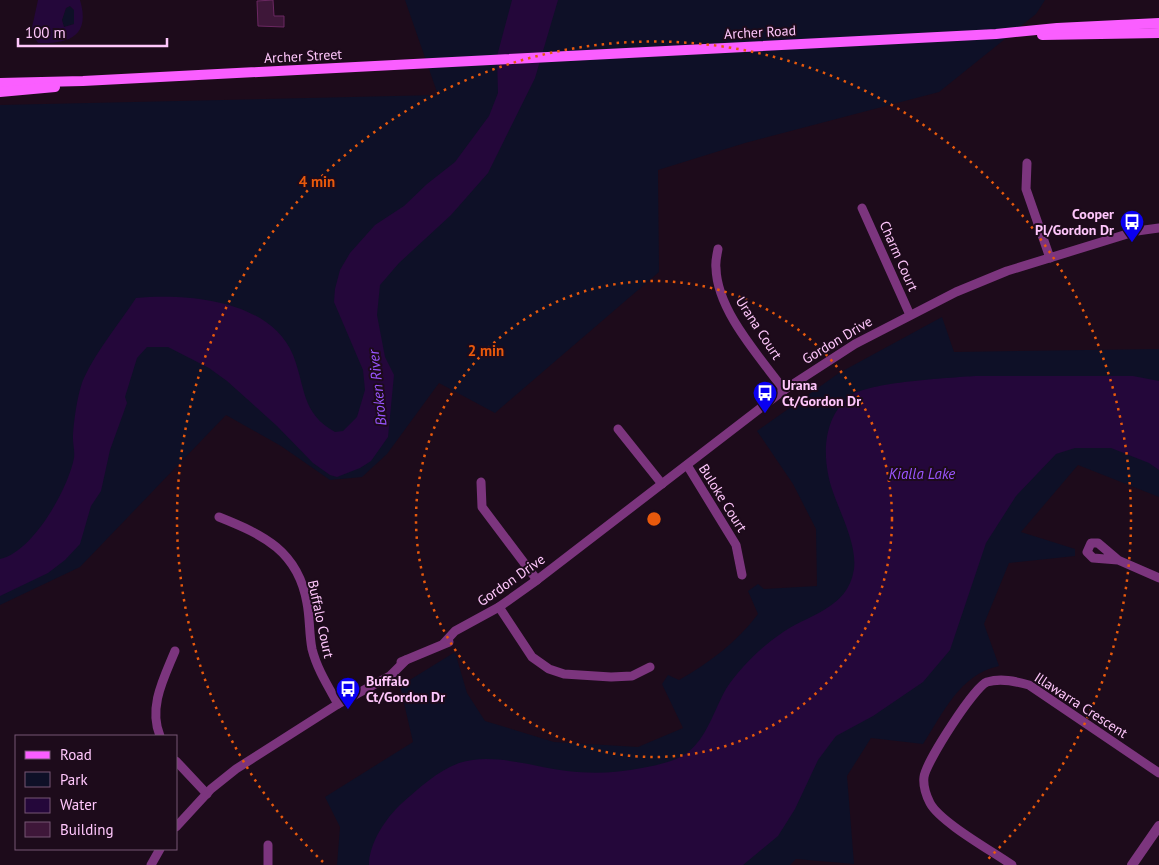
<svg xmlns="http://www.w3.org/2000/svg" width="1159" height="865" font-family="'PT Sans',sans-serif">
<rect width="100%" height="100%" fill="#1d0b1b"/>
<!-- green -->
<g fill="#0e1027">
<polygon points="405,0 1045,0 1036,14 939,92 745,143 658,170 659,272 495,413 439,383 387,454 362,477 330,480 281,446 226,415 80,567 0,605 0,105 438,95"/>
<polygon points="70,6 74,10 74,24 64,27 62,20 66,8"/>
<path d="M942 317 954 352 1159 349V497L1078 465 1021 532 1075 549V556L1009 563 984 624 999 666C959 675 944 712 923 744L871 738 847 776 854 864 796 859 790 865H337L340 827 325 797 413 742 400 686 455 652 467 693 485 721 554 742 638 747 683 728 662 684 668 675 679 680C709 663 737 642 758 614L748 591 758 584 764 589 817 586 816 529 793 484 757 431 839 373Z"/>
</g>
<!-- water -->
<g fill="#24073a" fill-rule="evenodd">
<path d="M38 0H80C91 37 68 44 38 43L31 32ZM70 6 74 10V24L64 27 62 20 66 8Z"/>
<path d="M512 0H558L535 78 488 173 451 215 399 263 380 285 377 315 385 357 394 375 388 437 371 461 360 468 337 477 330 475 313 463 277 426 227 381 209 368 168 347H147L137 358 125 397 127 403 110 450 101 491 91 506 80 544 65 560 48 573 0 596V559C33 552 68 489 74 458 75 451 73 445 73 439 73 425 78 390 84 378 97 350 119 324 136 298 188 293 270 300 293 355 306 388 301 413 335 432L343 431 357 417 365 390 363 370 334 302 335 289 340 270 350 253 375 225 404 206 427 184 455 162 489 116 498 93 497 56Z"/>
<path d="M975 376H1133L1159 381V470L1149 463 1111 448H1075L1056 454 1016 496 986 543 950 650 923 682 873 716 836 736 818 760 795 809 778 836 743 865H369C369 843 386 818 401 804 418 789 437 771 459 763 493 752 533 767 567 771 592 774 617 773 642 768 657 765 674 762 687 753 707 738 714 710 726 689 739 669 760 648 779 635 807 614 848 610 854 569 857 545 841 515 833 492 822 461 821 419 850 396 868 382 949 378 975 376Z"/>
</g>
<!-- building -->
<polygon fill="#3e1739" stroke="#6b2862" points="273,0 274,16 284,16 284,27 258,26 257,1"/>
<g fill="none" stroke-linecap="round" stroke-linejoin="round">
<!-- minor -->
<g stroke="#7c357e" stroke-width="9">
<polyline points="1027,163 1026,189 1050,258"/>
<polyline points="862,208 910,315"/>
<path d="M718 249C717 255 715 262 716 268 717 311 760 357 784 390"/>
<polyline points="618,429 662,484"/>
<polyline points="687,465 736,545 742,575"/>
<polyline points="481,482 482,507 537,580"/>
<path d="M219 517C264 535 298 551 307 603 310 618 309 634 312 649 317 669 328 686 338 704"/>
<polyline points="1118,560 1093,558 1087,552 1091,543 1098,543 1118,560 1159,578"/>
<polyline points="499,607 532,657 549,669 564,674 611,677 632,676 650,667"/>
<polyline points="444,643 455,631 499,607 537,580 784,390 855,344 956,292 1007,271 1137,231 1159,228"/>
<polyline points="401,662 449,642"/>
<path d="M160 736C148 707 164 678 175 651"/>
<polyline points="176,761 207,794"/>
<polyline points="176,827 211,789 236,769 338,704 390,676 406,660"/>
<polyline points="268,845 268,865"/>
<polyline points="151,865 160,849"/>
<path d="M1012 865C992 851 940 822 930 803 926 795 923 785 924 777 926 762 974 687 987 682 1001 678 1015 681 1029 685L1159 773"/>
</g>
<!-- tertiary -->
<polyline stroke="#7c357e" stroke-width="10" points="1132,865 1159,826"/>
<!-- secondary -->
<g stroke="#fa5eff" stroke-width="10">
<polyline points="1042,35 1159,33"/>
<polyline points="0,83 83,81 996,34 1057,28 1159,23"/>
<polyline points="0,92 55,87"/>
</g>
</g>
<!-- distance rings -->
<g fill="none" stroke="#e8590c" stroke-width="2.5" stroke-dasharray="2.5 5">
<circle cx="654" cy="519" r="238"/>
<path d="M323 862A477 477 0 1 1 985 862"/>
</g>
<!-- icons -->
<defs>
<symbol id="bus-pin" viewBox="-11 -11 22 30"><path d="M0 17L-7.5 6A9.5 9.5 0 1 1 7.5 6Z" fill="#0a00f2" stroke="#1d0b1b"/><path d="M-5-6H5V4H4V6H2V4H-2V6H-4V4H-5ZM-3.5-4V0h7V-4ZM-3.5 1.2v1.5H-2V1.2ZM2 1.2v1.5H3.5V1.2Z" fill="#fff"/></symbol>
</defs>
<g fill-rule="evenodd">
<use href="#bus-pin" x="1118" y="208" width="28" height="38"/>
<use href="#bus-pin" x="751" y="379" width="28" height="38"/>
<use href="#bus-pin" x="334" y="675" width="28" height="38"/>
</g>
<g text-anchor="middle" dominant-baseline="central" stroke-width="4" stroke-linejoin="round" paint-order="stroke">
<!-- street labels -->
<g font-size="14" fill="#ffc7fc" stroke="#1d0b1b">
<text transform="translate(760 32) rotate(-3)">Archer Road</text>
<text transform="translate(303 56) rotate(-3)">Archer Street</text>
<text transform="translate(899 256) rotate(66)">Charm Court</text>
<text transform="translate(759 328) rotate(57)">Urana Court</text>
<text transform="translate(837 340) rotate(-31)">Gordon Drive</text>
<text transform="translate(723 498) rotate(58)">Buloke Court</text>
<text transform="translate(511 580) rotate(-35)">Gordon Drive</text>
<text transform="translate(321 619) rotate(78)">Buffalo Court</text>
<text transform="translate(1081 705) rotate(33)">Illawarra Crescent</text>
</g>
<!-- poi labels -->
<g font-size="14" font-weight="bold" fill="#ffc7fc" stroke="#1d0b1b" text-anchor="start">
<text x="1114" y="214" text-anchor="end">Cooper<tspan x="1114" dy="16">Pl/Gordon Dr</tspan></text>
<text x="782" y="385">Urana<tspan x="782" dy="16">Ct/Gordon Dr</tspan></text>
<text x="366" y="681">Buffalo<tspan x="366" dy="16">Ct/Gordon Dr</tspan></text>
</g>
<!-- water labels -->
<g font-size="15" font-style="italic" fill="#9a55ff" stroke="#1d0b1b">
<text transform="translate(377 388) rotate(-96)">Broken River</text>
<text x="922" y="473">Kialla Lake</text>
</g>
</g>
<circle cx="654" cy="519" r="8" fill="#e8590c" stroke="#1d0b1b" stroke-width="2.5"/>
<g font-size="15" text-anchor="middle" font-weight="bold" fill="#e8590c" stroke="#1d0b1b" stroke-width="4" stroke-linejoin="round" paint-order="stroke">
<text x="317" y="187">4 min</text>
<text x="486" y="356">2 min</text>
</g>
<!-- legend -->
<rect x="15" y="735" width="162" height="115" fill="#1d0b1b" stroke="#775675"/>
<rect x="25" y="751" width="25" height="8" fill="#fa5eff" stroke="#775675"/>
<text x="60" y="760" font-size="15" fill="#ffc7fc">Road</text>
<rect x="25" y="772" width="25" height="15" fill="#0e1027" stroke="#775675"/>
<text x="60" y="785" font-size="15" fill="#ffc7fc">Park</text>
<rect x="25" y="798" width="25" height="15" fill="#24073a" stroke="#775675"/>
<text x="60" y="810" font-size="15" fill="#ffc7fc">Water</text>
<rect x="25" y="822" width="25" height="15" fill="#3e1739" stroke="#775675"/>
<text x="60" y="835" font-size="15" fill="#ffc7fc">Building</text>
<!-- scale -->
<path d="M18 38v8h149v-8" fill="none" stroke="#ffc7fc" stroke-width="2.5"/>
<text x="25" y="38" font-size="15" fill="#ffc7fc" stroke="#1d0b1b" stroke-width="4" paint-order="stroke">100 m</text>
</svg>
